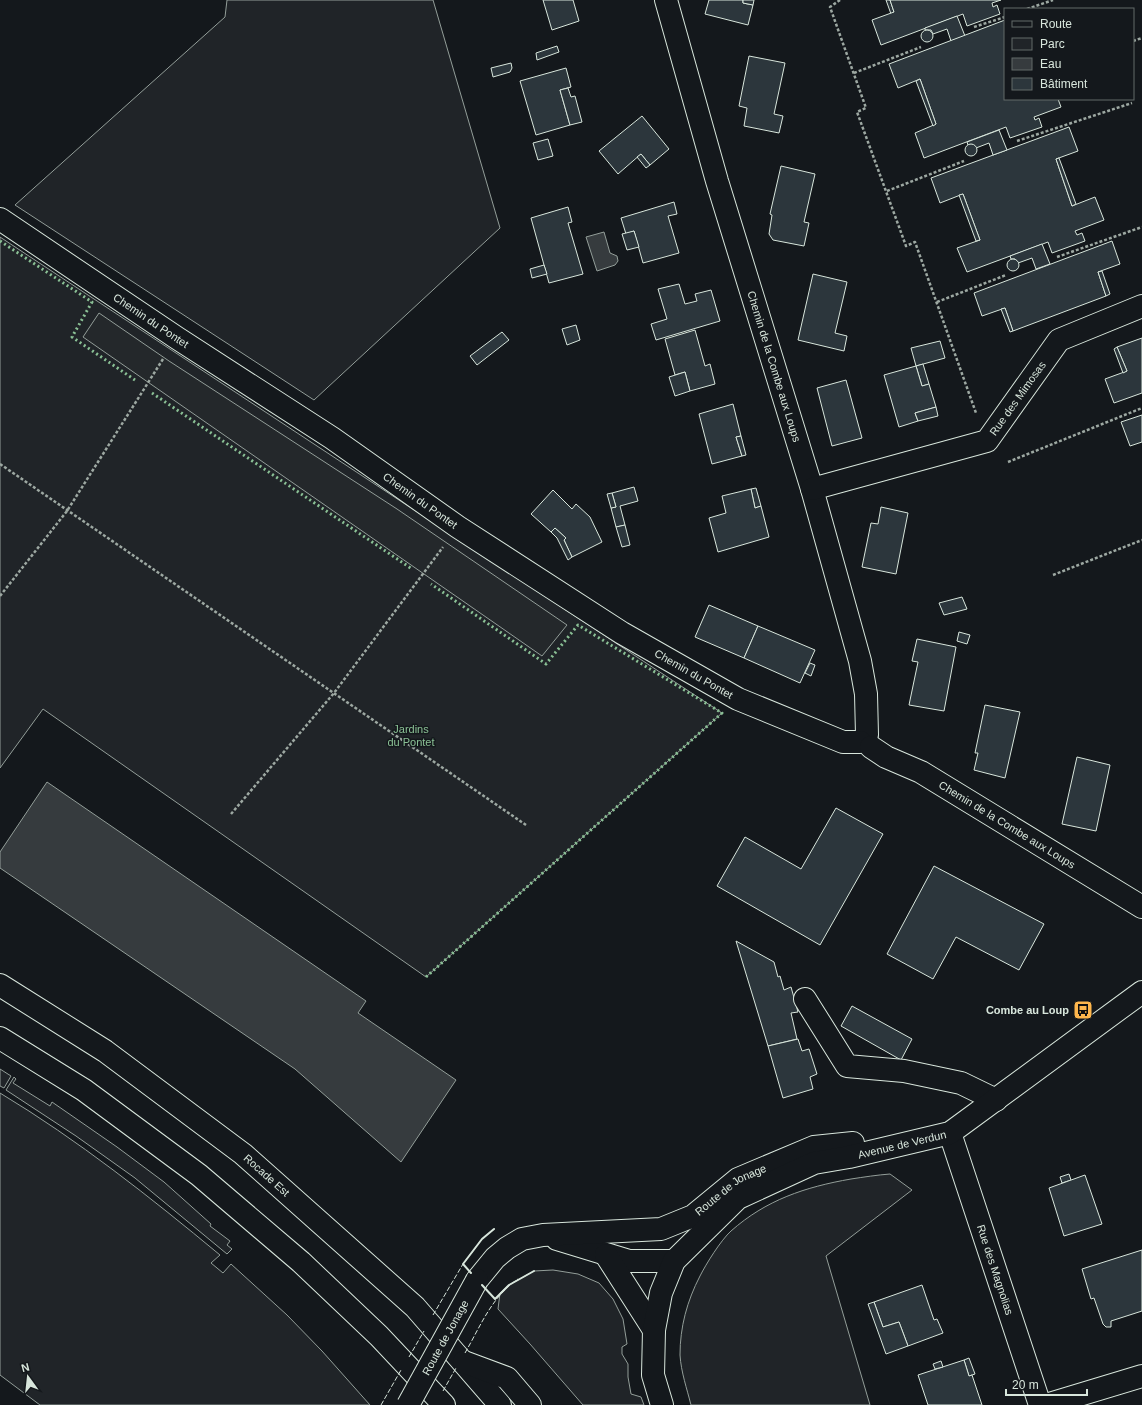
<svg xmlns="http://www.w3.org/2000/svg" width="1142" height="1405" font-family="Arial,sans-serif">
<rect width="100%" height="100%" fill="#14181c"/>
<!-- green -->
<g fill="#202428" stroke="#939e99">
<polygon points="227,0 433,0 500,228 314,400 15,205 225,17"/>
<polygon points="0,237 722,713 426,977 43,709 0,768"/>
<polygon points="0,1069 11,1076 4,1088 0,1086"/>
<polygon points="14,1077 16,1079 13,1083 50,1106 52,1102 117,1147 164,1182 211,1224 210,1226 230,1241 227,1245 232,1249 227,1254 135,1178 76,1136 6,1090"/>
<path d="M0 1093C78 1140 150 1197 220 1255L211 1263 223 1273 231 1264 287 1315 322 1351 370 1405H40L0 1375Z"/>
<path d="M890 1174 912 1190 826 1256 870 1405H691C687 1389 681 1372 680 1355 680 1327 687 1301 700 1276 706 1264 721 1240 731 1231 766 1200 805 1187 851 1179 864 1177 877 1175 890 1174Z"/>
<polygon points="553,1270 578,1274 599,1283 613,1299 623,1319 627,1344 622,1347 622,1354 628,1364 628,1377 631,1394 641,1397 644,1405 583,1405 530,1344 498,1309 500,1293 509,1285 534,1271"/>
</g>
<!-- parking -->
<polygon fill="#24282b" stroke="#939e99" points="99,313 169,361 397,509 567,625 542,656 83,337"/>
<!-- water -->
<g fill="#363b3e" stroke="#939e99">
<polygon points="604,232 610,253 617,256 618,261 615,265 597,271 586,237"/>
<polygon points="47,782 366,1001 358,1013 456,1080 401,1162 295,1069 0,868 0,852"/>
</g>
<!-- building -->
<g fill="#2c363c" stroke="#d8e6dc">
<polygon points="543,0 573,0 579,21 552,30"/>
<polygon points="709,0 743,0 743,3 753,5 748,25 705,14"/>
<polygon points="743,0 754,0 753,5 743,3"/>
<polygon points="886,0 890,0 894,12 891,14"/>
<polygon points="890,0 1001,0 992,3 993,7 997,5 1000,14 967,26 963,14 881,45 872,20 894,12"/>
<polygon points="957,16 965,36 951,41 947,29 933,34 931,30 925,30 925,28"/>
<polygon points="1005,20 1005,99 1058,99 1061,107 1034,117 1035,120 1039,118 1042,127 1010,138 1006,127 924,158 915,133 936,124 920,79 898,88 889,64"/>
<circle cx="927" cy="36" r="6"/>
<polygon points="557,46 559,52 537,60 536,53"/>
<polygon points="749,56 785,63 774,114 783,116 779,133 744,126 747,108 739,106"/>
<polygon points="511,63 512,68 510,72 493,77 491,68"/>
<polygon points="566,68 571,87 560,90 570,125 536,135 520,81"/>
<polygon points="920,79 936,124 933,126 916,81"/>
<polygon points="568,88 571,97 575,96 582,122 570,125 560,90"/>
<polygon points="642,116 669,149 650,165 641,154 618,174 599,151"/>
<polygon points="1069,127 1078,151 1056,159 1072,206 1095,197 1104,220 1075,231 1077,235 1082,233 1085,241 1052,253 1048,242 967,272 957,248 980,240 963,194 940,203 931,178"/>
<polygon points="999,130 1007,150 993,155 989,143 976,148 973,145 968,145 967,142"/>
<polygon points="548,139 553,156 538,160 533,143"/>
<circle cx="971" cy="150" r="6"/>
<polygon points="641,154 650,165 646,168 637,157"/>
<polygon points="1059,158 1076,204 1072,206 1056,159"/>
<polygon points="781,166 815,174 804,222 809,223 804,246 773,240 769,234 772,215 770,214"/>
<polygon points="963,194 980,240 976,241 959,195"/>
<polygon points="674,202 677,214 668,216 679,253 643,263 634,231 626,234 621,218"/>
<polygon points="568,207 572,222 568,223 583,274 549,283 531,218"/>
<polygon points="634,231 639,247 627,250 622,234"/>
<polygon points="1112,241 1120,264 1098,272 1106,296 1013,331 1005,308 982,316 974,293"/>
<polygon points="1042,244 1050,264 1036,269 1032,258 1018,263 1015,259 1011,259 1010,256"/>
<circle cx="1013" cy="265" r="6"/>
<polygon points="544,265 547,274 532,278 530,269"/>
<polygon points="1102,271 1110,294 1106,296 1098,272"/>
<polygon points="813,274 847,282 835,333 847,336 844,351 798,340"/>
<polygon points="679,284 685,304 697,301 695,294 711,290 720,321 656,340 651,324 667,319 658,289"/>
<polygon points="1005,308 1013,331 1010,332 1001,309"/>
<polygon points="576,325 580,340 567,345 562,329"/>
<polygon points="695,330 705,366 710,364 715,384 690,391 685,372 675,375 665,339"/>
<polygon points="502,332 509,340 477,365 470,356"/>
<polygon points="1142,338 1142,393 1114,403 1105,379 1127,371 1117,347"/>
<polygon points="940,341 945,358 916,366 911,348"/>
<polygon points="1117,347 1127,371 1123,373 1114,349"/>
<polygon points="923,364 929,384 922,386 916,366"/>
<polygon points="916,366 922,386 929,384 936,407 915,413 918,421 899,427 884,375"/>
<polygon points="685,372 690,391 675,396 669,377"/>
<polygon points="846,380 862,438 832,446 817,388"/>
<polygon points="733,404 741,436 736,437 742,456 712,464 699,414"/>
<polygon points="936,407 938,416 918,421 915,413"/>
<polygon points="1142,415 1142,442 1130,446 1121,422"/>
<polygon points="741,436 746,455 742,456 736,437"/>
<polygon points="634,487 638,501 620,506 625,525 616,527 611,508 616,507 612,493"/>
<polygon points="756,488 761,506 755,508 751,489"/>
<polygon points="751,489 755,508 761,506 769,537 718,552 709,518 726,513 722,496"/>
<polygon points="553,490 572,509 576,504 590,517 602,542 572,557 564,540 566,538 555,528 551,532 531,514"/>
<polygon points="612,493 616,507 611,508 607,494"/>
<polygon points="881,507 908,513 896,574 862,567 871,523 878,524"/>
<polygon points="625,525 630,545 622,547 616,527"/>
<polygon points="555,528 566,538 564,540 572,557 568,560 557,538 551,532"/>
<polygon points="962,597 967,609 944,615 939,603"/>
<polygon points="709,605 758,626 744,658 695,637"/>
<polygon points="758,626 815,650 800,683 744,658"/>
<polygon points="959,632 970,635 967,644 957,641"/>
<polygon points="917,639 956,647 944,711 909,705 918,662 912,661"/>
<polygon points="810,663 815,665 811,676 805,673"/>
<polygon points="985,705 1020,712 1005,778 974,770 978,753 975,753"/>
<polygon points="1077,757 1110,765 1096,831 1062,824"/>
<polygon points="836,808 883,834 820,945 717,886 745,837 801,869"/>
<polygon points="934,866 1044,924 1019,970 956,937 933,979 887,954"/>
<polygon points="736,941 774,962 778,977 780,976 784,990 791,987 798,1012 791,1013 797,1039 768,1046"/>
<polygon points="852,1006 912,1039 901,1060 841,1026"/>
<polygon points="798,1039 802,1051 809,1049 817,1074 810,1077 813,1089 783,1098 768,1046"/>
<polygon points="1069,1174 1071,1180 1062,1183 1060,1177"/>
<polygon points="1085,1175 1102,1224 1064,1236 1049,1188"/>
<polygon points="1142,1250 1142,1311 1111,1321 1111,1327 1106,1327 1103,1324 1094,1298 1091,1299 1082,1269"/>
<polygon points="922,1285 934,1320 937,1319 943,1333 908,1346 899,1322 883,1327 874,1302"/>
<polygon points="874,1302 883,1327 899,1322 908,1346 886,1354 868,1304"/>
<polygon points="969,1358 975,1374 969,1376 964,1360"/>
<polygon points="964,1360 969,1376 972,1375 982,1405 928,1405 918,1375"/>
<polygon points="941,1361 943,1367 935,1369 933,1364"/>
</g>
<g fill="none" stroke-linecap="round" stroke-linejoin="round">
<defs>
<g id="minor">
<path id="s1" d="M666 0 717 181 812 489 860 661 866 694 867 735"/>
<path id="s2" d="M0 219 177 338 332 438 458 527 622 633 738 699 843 742H860"/>
<path id="s3" d="M812 489 987 441 1059 340 1142 306"/>
<path id="s4" d="M871 747 886 757 921 772 1142 907"/>
<polyline points="805,999 847,1066 904,1071 961,1083 996,1100"/>
<path id="s5" d="M950 1133 1040 1405"/>
<polyline points="1046,1405 1142,1376"/>
</g>
<g id="major">
<polyline points="557,1239 629,1261 674,1261"/>
<polyline points="606,1255 654,1330"/>
<path id="s6" d="M477 1280 495 1258 507 1248 522 1239 543 1235 661 1229 693 1216 738 1179 814 1147 853 1143"/>
<path id="s7" d="M662 1405 653 1375 654 1330 661 1293 674 1261 738 1198 814 1163 849 1157 950 1133 1142 992"/>
</g>
<g id="highway">
<path id="s8" d="M0 985 105 1051 243 1154 415 1307 500 1405"/>
<polyline points="0,1038 84,1090 199,1175 301,1262 379,1336 444,1405"/>
<polyline points="464,1362 507,1378 530,1405"/>
</g>
</defs>
<!-- minor casing -->
<use href="#minor" stroke="#d8e6dc" stroke-width="24"/>
<!-- major casing -->
<use href="#major" stroke="#d8e6dc" stroke-width="24"/>
<!-- highway casing -->
<use href="#highway" stroke="#d8e6dc" stroke-width="24"/>
<!-- path -->
<g stroke="#9da8a2" stroke-width="2.5" stroke-dasharray="3 2" stroke-linecap="butt">
<polyline points="840,0 830,7 866,108 857,112 906,246 915,242 976,413"/>
<polyline points="1027,9 1053,0"/>
<polyline points="974,27 1005,17"/>
<polyline points="1133,41 1142,38"/>
<polyline points="854,73 921,47"/>
<polyline points="1017,141 1132,103"/>
<polyline points="887,191 964,161"/>
<polyline points="1057,257 1142,227"/>
<polyline points="937,302 1006,275"/>
<polyline points="1008,462 1142,408"/>
<polyline points="0,464 526,825"/>
<polyline points="1053,575 1142,540"/>
<polyline points="0,596 67,511 163,359"/>
<polyline points="231,814 334,693 443,547"/>
</g>
<!-- minor -->
<use href="#minor" stroke="#14181c" stroke-width="22"/>
<!-- major -->
<use href="#major" stroke="#14181c" stroke-width="22"/>
<!-- highway -->
<use href="#highway" stroke="#14181c" stroke-width="22"/>
<defs>
<g id="major-bridge">
<path id="s9" d="M408 1405 477 1280"/>
</g>
</defs>
<!-- major-bridge casing -->
<use href="#major-bridge" stroke="#d8e6dc" stroke-width="24" stroke-linecap="butt"/>
<!-- major-bridge -->
<use href="#major-bridge" stroke="#14181c" stroke-width="22"/>
<!-- hedge -->
<g stroke="#8ac095" stroke-width="3" stroke-dasharray="2 3" stroke-linecap="butt">
<polyline points="0,241 92,302 72,337 135,380"/>
<polyline points="152,393 412,569"/>
<polyline points="426,977 722,713 578,625 546,664 431,584"/>
</g>
<!-- fence -->
<g stroke="#d8e6dc" stroke-width="1" stroke-dasharray="5 2" stroke-linecap="butt">
<polyline points="433,1315 463,1264 482,1239"/>
<path d="M465 1353C480 1327 492 1296 518 1279"/>
<polyline points="409,1357 424,1331"/>
<polyline points="443,1391 456,1368"/>
<polyline points="381,1405 401,1370"/>
</g>
<!-- wall -->
<g stroke="#d8e6dc" stroke-width="2">
<polyline points="471,1273 463,1264 482,1239 494,1229"/>
<polyline points="482,1285 495,1299 509,1285 534,1271"/>
</g>
</g>
<!-- icons -->
<defs>
<symbol id="bus-square" viewBox="-11 -11 22 22"><rect x="-9" y="-9" width="18" height="18" rx="4" fill="#ffb74d" stroke="#14181c"/><path d="M-5-6H5V4H4V6H2V4H-2V6H-4V4H-5ZM-3.5-4V0h7V-4ZM-3.5 1.2v1.5H-2V1.2ZM2 1.2v1.5H3.5V1.2Z" fill="#111"/></symbol>
</defs>
<g fill-rule="evenodd">
<use href="#bus-square" x="1072" y="999" width="22" height="22"/>
</g>
<g text-anchor="middle" dominant-baseline="central" stroke-width="3" stroke-linejoin="round" paint-order="stroke">
<!-- street labels -->
<g font-size="11" fill="#d8e6dc" stroke="#14181c">
<text stroke="none"><textPath href="#s2" startOffset="182">Chemin du Pontet</textPath></text>
<text stroke="none"><textPath href="#s1" startOffset="382">Chemin de la Combe aux Loups</textPath></text>
<text stroke="none"><textPath href="#s3" startOffset="234">Rue des Mimosas</textPath></text>
<text stroke="none"><textPath href="#s2" startOffset="506">Chemin du Pontet</textPath></text>
<text stroke="none"><textPath href="#s2" startOffset="830">Chemin du Pontet</textPath></text>
<text stroke="none"><textPath href="#s4" startOffset="157">Chemin de la Combe aux Loups</textPath></text>
<text stroke="none"><textPath href="#s7" startOffset="412">Avenue de Verdun</textPath></text>
<text stroke="none"><textPath href="#s8" startOffset="328">Rocade Est</textPath></text>
<text stroke="none"><textPath href="#s6" startOffset="282">Route de Jonage</textPath></text>
<text stroke="none"><textPath href="#s5" startOffset="144">Rue des Magnolias</textPath></text>
<text stroke="none"><textPath href="#s9" startOffset="77">Route de Jonage</textPath></text>
</g>
<!-- park labels -->
<g font-size="11" fill="#8ac095" stroke="#14181c">
<text x="411" y="729">Jardins<tspan x="411" dy="13">du Pontet</tspan></text>
</g>
<!-- poi labels -->
<g font-size="11" font-weight="bold" fill="#d8e6dc" stroke="#14181c" text-anchor="end">
<text x="1069" y="1010">Combe au Loup</text>
</g>
</g>
<!-- legend -->
<rect x="1004" y="8" width="130" height="92" fill="#14181c" stroke="#626a69"/>
<rect x="1012" y="21" width="20" height="6" fill="#14181c" stroke="#626a69"/>
<text x="1040" y="28" font-size="12" fill="#d8e6dc">Route</text>
<rect x="1012" y="38" width="20" height="12" fill="#202428" stroke="#626a69"/>
<text x="1040" y="48" font-size="12" fill="#d8e6dc">Parc</text>
<rect x="1012" y="58" width="20" height="12" fill="#363b3e" stroke="#626a69"/>
<text x="1040" y="68" font-size="12" fill="#d8e6dc">Eau</text>
<rect x="1012" y="78" width="20" height="12" fill="#2c363c" stroke="#626a69"/>
<text x="1040" y="88" font-size="12" fill="#d8e6dc">Bâtiment</text>
<!-- north arrow -->
<g transform="translate(28 1377) rotate(345)" stroke="#14181c" stroke-width="3" paint-order="stroke">
<path d="M0-3L7 15L0 10L-7 15Z" fill="#d8e6dc"/>
<text y="-6" font-size="11" font-weight="bold" text-anchor="middle" fill="#d8e6dc">N</text>
</g>
<!-- scale -->
<path d="M1006 1389v6h81v-6" fill="none" stroke="#d8e6dc" stroke-width="2"/>
<text x="1012" y="1389" font-size="12" fill="#d8e6dc" stroke="#14181c" stroke-width="3" paint-order="stroke">20 m</text>
</svg>
